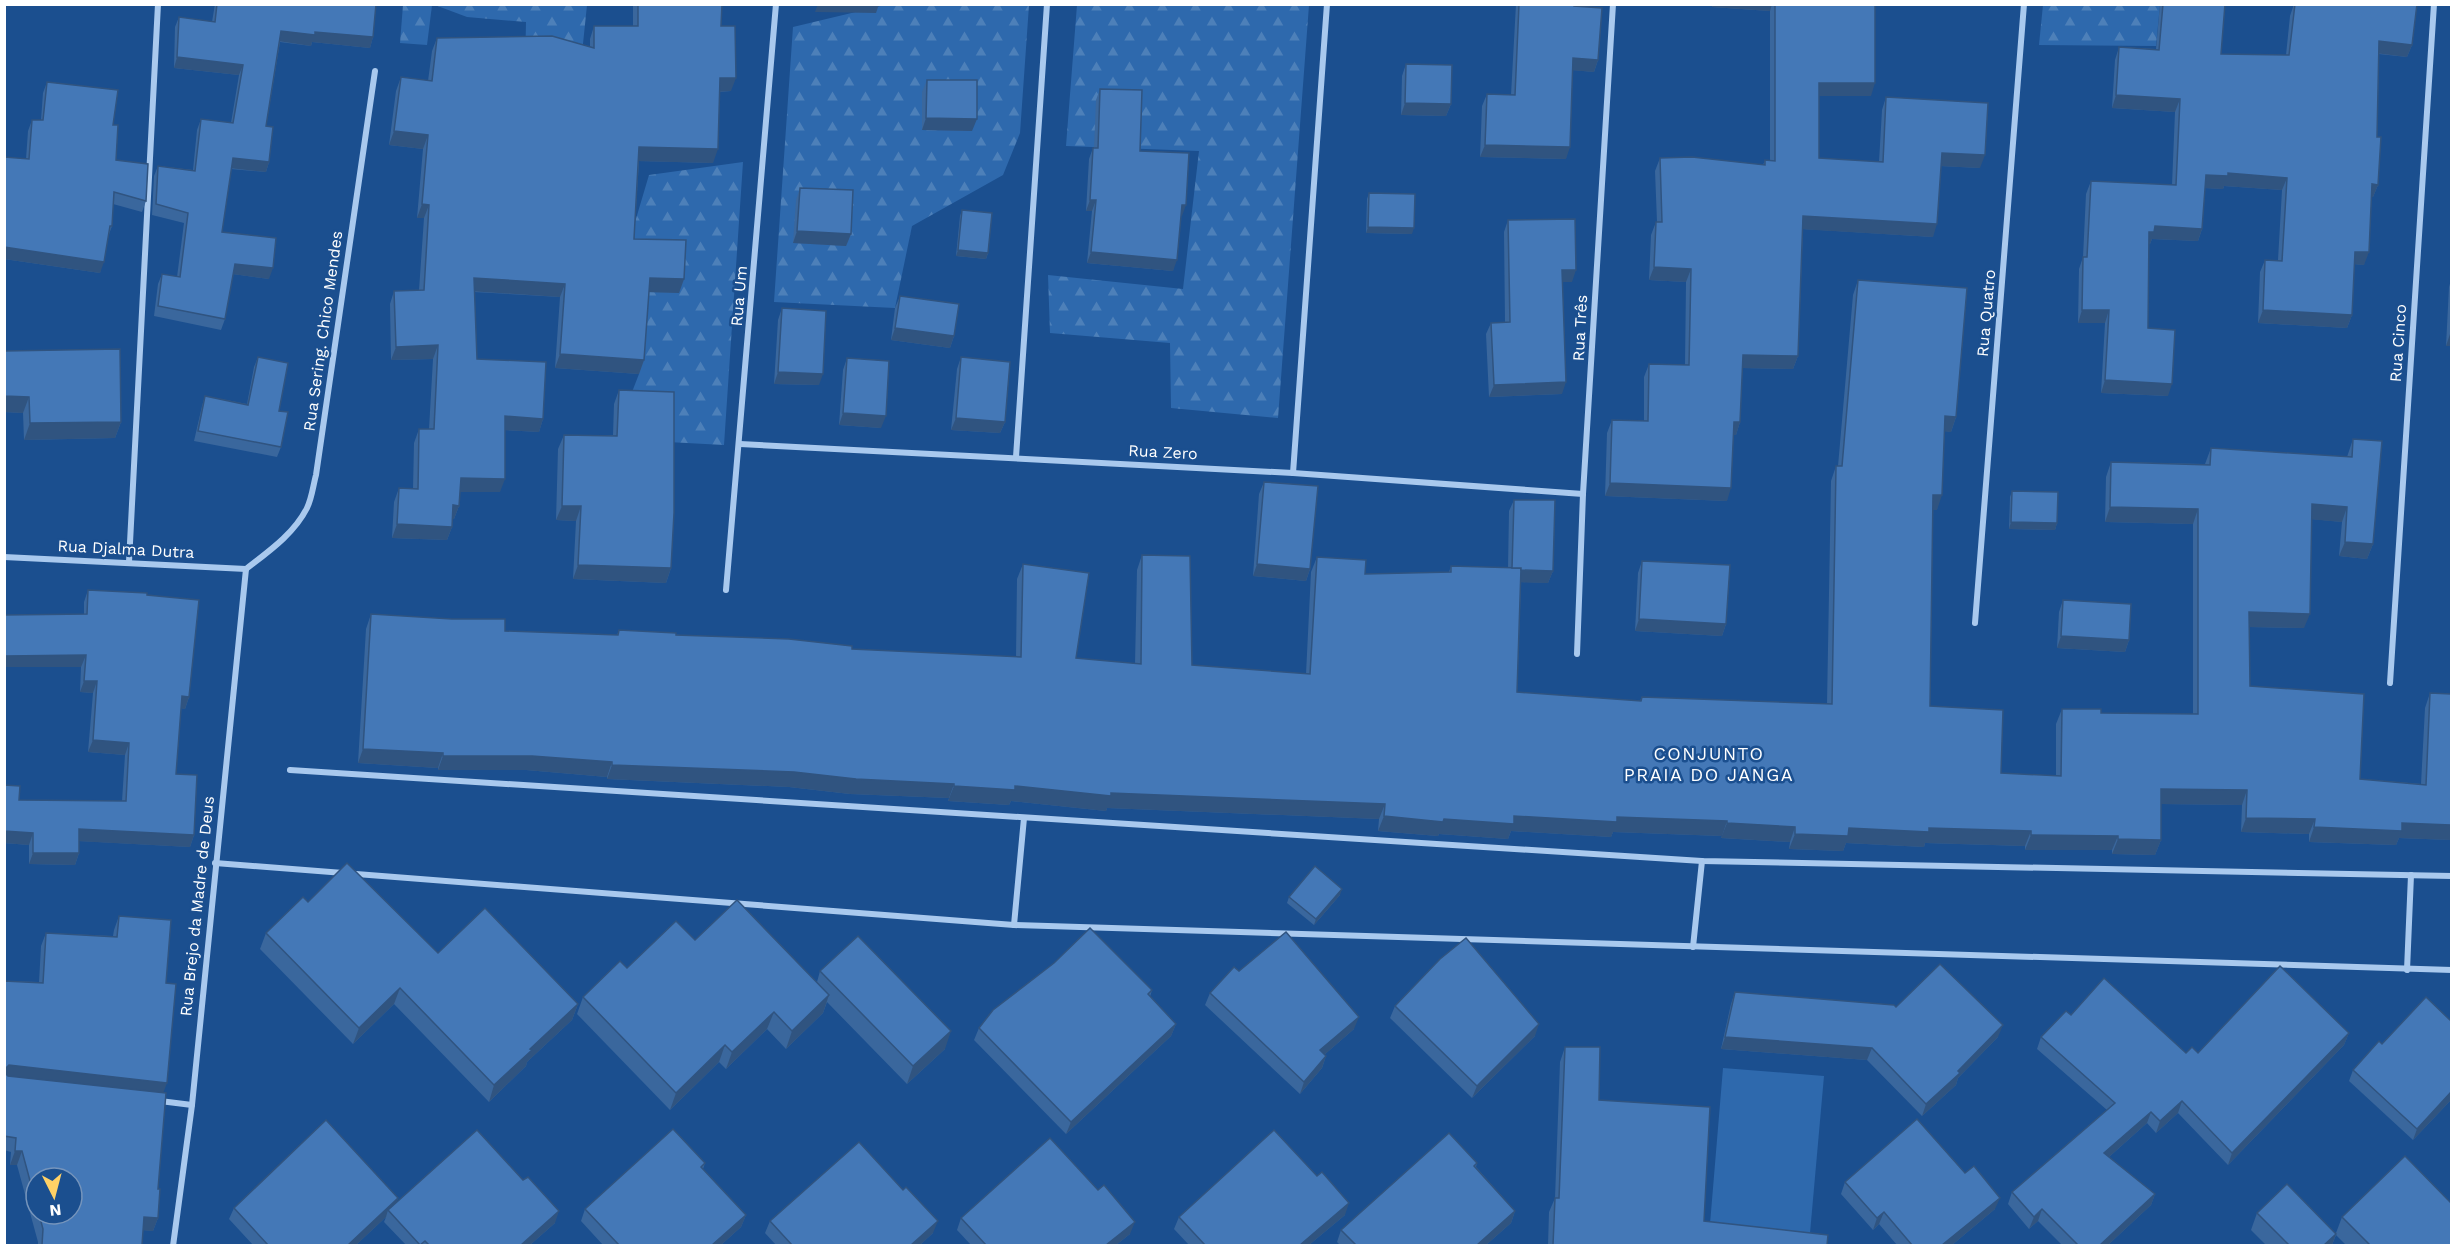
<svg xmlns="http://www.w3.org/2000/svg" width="2456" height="1250" font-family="'Work Sans',sans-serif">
<defs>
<pattern id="forest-firs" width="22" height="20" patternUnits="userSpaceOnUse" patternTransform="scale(1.5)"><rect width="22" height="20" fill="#2e69ad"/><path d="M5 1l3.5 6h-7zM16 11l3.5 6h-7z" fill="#4d80b9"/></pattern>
</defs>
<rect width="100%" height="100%" fill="#1b4f8f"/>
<!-- green -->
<polygon fill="#2e69ad" points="1723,1068 1824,1076 1810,1233 1710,1224"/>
<!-- forest -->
<g fill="url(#forest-firs)">
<polygon points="403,5 432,5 427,45 400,43"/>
<polygon points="435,5 587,5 581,63 525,71 526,22 467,17"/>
<polygon points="885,5 1029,5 1020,133 1003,175 912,226 895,308 774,302 793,27"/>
<polygon points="1077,5 1309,5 1278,418 1171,408 1170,343 1050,333 1048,275 1183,289 1199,151 1066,146"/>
<polygon points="2043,5 2160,5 2156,46 2039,45"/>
<polygon points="743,162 724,445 668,442 627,405 639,374 630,239 649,175"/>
</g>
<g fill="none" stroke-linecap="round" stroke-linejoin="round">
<!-- minor -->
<g stroke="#a9c9ee" stroke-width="6">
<polyline points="740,444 1293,473 1583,494"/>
<polyline points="1016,457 1047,4"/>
<polyline points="1293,473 1327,4"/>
<polyline points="4,557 246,569"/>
<polyline points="129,562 158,4"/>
<path d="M246 569C268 552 294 534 307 508 312 498 313 486 316 475L375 71"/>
<polyline points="726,590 776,4"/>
<polyline points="1975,623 2024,4"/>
<polyline points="1577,654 1583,494 1613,4"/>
<polyline points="2390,683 2434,4"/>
<polyline points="290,770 1702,861 2452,876"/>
<polyline points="215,863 1014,925 2452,970"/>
<polyline points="1014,925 1024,818"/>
<polyline points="1693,947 1702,861"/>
<polyline points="2407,970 2411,875"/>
<polyline points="160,1101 192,1105"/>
<polyline points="173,1246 192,1105 246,569"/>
</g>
</g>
<!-- wall -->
<g fill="#3a679d" fill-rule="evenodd">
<polygon points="215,4 376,4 373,37 370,48 312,42 311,46 280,42 266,126 269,162 266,172 231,169 222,232 269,279 233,274 225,319 221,330 154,316 158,284 162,274 177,277 184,223 152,215 154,176 158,166 193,170 197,130 201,119 231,123 239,75 174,68 175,27 179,17 212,22"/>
<polygon points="633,4 722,4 721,26 731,91 720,92 713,163 639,161 634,239 684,279 679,293 649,292 644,360 639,374 555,368 560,297 474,292 477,359 543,419 539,432 505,430 500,492 460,492 459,506 454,519 453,519 452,527 447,540 392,538 394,502 399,488 413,489 414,443 419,429 429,429 433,359 391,360 390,304 394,291 419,290 424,218 417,218 423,149 389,145 396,91 401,77 428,81 432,51 437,38 590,46 590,39 594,26 633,26"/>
<polygon points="1516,4 1574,4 1598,60 1594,72 1573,70 1566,159 1480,157 1482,106 1487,94 1511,95"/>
<polygon points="1713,4 1875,4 1871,96 1819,96 1819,158 1879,162 1882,110 1886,97 1980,168 1941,166 1933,237 1803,229 1798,356 1793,369 1742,368 1740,422 1736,435 1733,435 1727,501 1605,496 1607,433 1612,420 1644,421 1644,377 1649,364 1685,365 1686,282 1649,280 1651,235 1656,222 1657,222 1655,171 1660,158 1763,165 1765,160 1770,160 1770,11 1712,7"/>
<polygon points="2160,4 2225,4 2221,54 2286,55 2290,16 2294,4 2412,45 2407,57 2379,54 2377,137 2378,185 2373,197 2371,197 2364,265 2354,264 2352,315 2347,328 2258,323 2260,272 2265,260 2278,260 2282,190 2224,186 2223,189 2205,188 2202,229 2198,241 2152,239 2150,244 2149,244 2148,328 2168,396 2101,393 2105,323 2078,323 2079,269 2083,257 2086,194 2091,181 2172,185 2175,112 2112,108 2115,60 2119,47 2156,49"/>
<polygon points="1406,64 1451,104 1446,116 1401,115 1402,76"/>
<polygon points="927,80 972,131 922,130 922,92"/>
<polygon points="47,82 113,125 116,160 146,201 142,212 113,204 112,226 108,237 100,273 4,259 4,157 26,159 28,131 32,120 41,120 43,93"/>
<polygon points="1100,89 1182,216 1181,216 1173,271 1087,263 1092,211 1086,211 1089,159 1093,148 1094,148 1096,100"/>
<polygon points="800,188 851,234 846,246 793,243 796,200"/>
<polygon points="1369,193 1412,234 1366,233 1367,199"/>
<polygon points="962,210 988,253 986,259 956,256 960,216"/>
<polygon points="1508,220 1572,282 1562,282 1562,394 1489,397 1486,334 1491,323 1505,322 1504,232"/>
<polygon points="1858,280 1956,417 1951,432 1945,431 1937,510 1933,510 1930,706 2001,773 2056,776 2056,724 2062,709 2101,713 2193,714 2193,524 2105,522 2106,477 2111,462 2205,464 2211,448 2347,457 2353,439 2373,544 2367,559 2339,556 2342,522 2312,519 2304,628 2249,627 2250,686 2360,779 2421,784 2425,708 2430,693 2451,694 2451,840 2399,838 2396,845 2309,842 2309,834 2241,832 2242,805 2161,804 2161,840 2155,855 2112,854 2112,850 2025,850 2025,846 1925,843 1924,847 1846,843 1843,851 1789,849 1790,842 1721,838 1722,836 1613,832 1611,837 1511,831 1508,839 1439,834 1438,836 1378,831 1379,819 1107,808 1106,811 1011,801 1009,805 948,801 949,798 850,794 789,787 607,779 607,777 526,770 438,770 438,768 358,763 366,629 371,614 505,631 617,635 619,630 852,649 1016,657 1017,579 1023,564 1076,658 1135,664 1137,570 1142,555 1192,665 1306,674 1311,572 1317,557 1365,574 1449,572 1451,566 1508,568 1509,511 1514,500 1553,571 1548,583 1521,582 1517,692 1640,701 1642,697 1827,704 1831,481 1836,466 1838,466 1853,295"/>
<polygon points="2451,280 2451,346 2446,346 2449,287"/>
<polygon points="900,296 954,336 950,348 891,340 895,308"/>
<polygon points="782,308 819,385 774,384 778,320"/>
<polygon points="4,351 121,422 115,438 24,440 23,413 4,412"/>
<polygon points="258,357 279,411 281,447 277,457 194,441 202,406 205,396 247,404 254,367"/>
<polygon points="961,357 1005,422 1000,433 951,430 957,369"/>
<polygon points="847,358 881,428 839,425 843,370"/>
<polygon points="619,390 671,568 666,583 573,579 576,521 556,520 558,449 564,435 613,435 614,404"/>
<polygon points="1264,482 1310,569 1306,581 1253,576 1259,494"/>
<polygon points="2012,491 2057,523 2055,530 2009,529 2010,497"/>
<polygon points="1642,561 1726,624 1722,636 1635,631 1638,573"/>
<polygon points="88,590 147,595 189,697 185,709 181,708 176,774 194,835 190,847 79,841 79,853 75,865 29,864 29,845 4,843 4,785 19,800 122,801 125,755 88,752 93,693 80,692 81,667 4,667 4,615 84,614 84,602"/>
<polygon points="2063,600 2129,640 2125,652 2057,648 2059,612"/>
<polygon points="1340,895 1314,925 1287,903 1289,897"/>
<polygon points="308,902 438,953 578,1004 572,1020 527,1062 526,1066 489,1102 394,1004 353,1044 260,949 266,933"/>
<path d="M119 916 166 983 163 1093 158 1189V1218L153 1231 143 1230 142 1245H38V1242L17 1165H10L11 1152 4 1150V981L39 982 41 946 46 933 113 936 114 930ZM36 1178 72 1214H36Z"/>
<polygon points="695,940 817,982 820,971 945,1049 907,1084 827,1002 823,1013 786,1049 767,1029 726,1069 719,1062 670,1110 577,1014 583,997 627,968"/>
<polygon points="1239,971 1354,1029 1324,1055 1326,1056 1322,1068 1300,1094 1205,1005 1210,993"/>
<polygon points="1152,990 1150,997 1176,1024 1171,1036 1066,1134 974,1040 979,1028"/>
<polygon points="1735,992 1896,1007 1998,1037 1958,1078 1956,1085 1922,1116 1867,1060 1721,1049 1731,1004"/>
<polygon points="1395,1006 1535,1036 1472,1098 1390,1018"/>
<polygon points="2071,1015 2186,1053 2198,1053 2349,1033 2344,1045 2228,1165 2178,1113 2156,1133 2147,1123 2109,1157 2155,1194 2151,1205 2108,1245 2062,1245 2038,1221 2029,1229 2008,1204 2012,1192 2107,1110 2037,1049 2041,1037"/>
<polygon points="2451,1021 2451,1100 2413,1140 2349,1081 2353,1070 2382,1044"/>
<polygon points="1565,1047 1599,1100 1704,1221 1827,1245 1548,1245 1549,1212 1555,1198 1560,1062"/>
<polygon points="705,1163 703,1169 746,1215 741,1227 721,1245 603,1245 581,1221 585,1209"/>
<polygon points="1477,1163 1476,1167 1515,1211 1511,1223 1486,1245 1340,1245 1337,1242 1341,1230"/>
<polygon points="1845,1182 1995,1209 1952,1245 1897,1245 1879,1224 1873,1230 1841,1194"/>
<polygon points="398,1198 396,1203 555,1223 530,1245 406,1245 384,1222 386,1217 356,1245 253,1245 229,1219 234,1208"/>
<polygon points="2257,1213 2336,1233 2342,1217 2451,1245 2346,1245 2336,1235 2332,1245 2266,1245 2251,1230"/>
<polygon points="1345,1215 1309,1245 1189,1245 1174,1229 1179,1217"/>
<polygon points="961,1218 1130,1234 1116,1245 971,1245 957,1230"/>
<polygon points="770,1221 933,1233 920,1245 776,1245 765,1233"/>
</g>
<!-- shaded-wall -->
<g fill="#305480">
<polygon points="818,4 879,4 876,13 815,12"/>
<polygon points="1713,4 1772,4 1770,11 1712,7"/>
<polygon points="281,31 315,32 373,37 370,48 312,42 311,46 278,41"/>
<polygon points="2379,41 2412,45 2407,57 2375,53"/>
<polygon points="177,57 243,65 239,75 174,68"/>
<polygon points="1573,58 1598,60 1594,72 1569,70"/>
<polygon points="720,78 736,78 731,91 715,92"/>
<polygon points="1819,83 1875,83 1871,96 1814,96"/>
<polygon points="2116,95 2180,99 2175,112 2112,108"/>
<polygon points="1405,103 1451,104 1446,116 1401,115"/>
<polygon points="926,118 977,119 972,131 922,130"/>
<polygon points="394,131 428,135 423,149 389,145"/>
<polygon points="1485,145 1570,147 1566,159 1480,157"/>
<polygon points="639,147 718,149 713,163 634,161"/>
<polygon points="1942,153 1985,155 1980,168 1938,166"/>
<polygon points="233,158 269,162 266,172 229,168"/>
<polygon points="2228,173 2287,178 2282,190 2224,186 2223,189 2201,188 2206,175"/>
<polygon points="2372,184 2378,185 2373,197 2367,197"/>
<polygon points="1090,200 1096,200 1092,211 1086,211"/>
<polygon points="422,204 429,205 424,218 417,218"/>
<polygon points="1182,205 1186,205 1182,216 1178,216"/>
<polygon points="1803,216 1937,224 1933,237 1798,229"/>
<polygon points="2155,226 2202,229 2198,241 2152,239 2150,244 2145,244 2149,232"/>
<polygon points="1368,227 1414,228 1412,234 1366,233"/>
<polygon points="797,231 851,234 846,246 793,243"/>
<polygon points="4,247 104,262 100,273 4,259"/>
<polygon points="958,250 988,253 986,259 956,256"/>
<polygon points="1091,252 1177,260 1173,271 1087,263"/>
<polygon points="2355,252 2369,252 2364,265 2351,264"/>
<polygon points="235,264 273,268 269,279 232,274"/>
<polygon points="1654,267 1691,269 1686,282 1649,280"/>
<polygon points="1562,270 1576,270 1572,282 1557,282"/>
<polygon points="474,278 565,284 560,297 469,291"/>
<polygon points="650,278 684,279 679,293 645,292"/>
<polygon points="2082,310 2109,310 2105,323 2078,323"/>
<polygon points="2263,310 2352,315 2347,328 2258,323"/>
<polygon points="895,328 954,336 950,348 891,340"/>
<polygon points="2451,331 2451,346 2446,346"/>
<polygon points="438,345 433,359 391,360 396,347"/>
<polygon points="560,354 644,360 639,374 555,368"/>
<polygon points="1743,355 1798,356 1793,369 1738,368"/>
<polygon points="778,372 823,374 819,385 774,384"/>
<polygon points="2105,380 2172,384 2168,396 2101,393"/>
<polygon points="1566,382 1562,394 1489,397 1494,385"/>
<polygon points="4,396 29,397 23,413 4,412"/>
<polygon points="843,413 886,416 881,428 839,425"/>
<polygon points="505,416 543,419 539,432 501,430"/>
<polygon points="1945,416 1956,417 1951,432 1940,431"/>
<polygon points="956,418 1005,422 1000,433 951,430"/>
<polygon points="121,422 115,438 24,440 30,423"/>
<polygon points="1734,422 1740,422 1736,435 1729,435"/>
<polygon points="461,478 505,479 500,492 456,492"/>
<polygon points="1610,483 1731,488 1727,501 1605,496"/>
<polygon points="1933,495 1942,495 1937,510 1928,510"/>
<polygon points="2312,504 2347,507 2342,522 2307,519"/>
<polygon points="453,505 459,506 454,519 448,519"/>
<polygon points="562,506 581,506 576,521 556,520"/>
<polygon points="2110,507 2198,509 2193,524 2105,522"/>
<polygon points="2011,522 2057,523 2055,530 2009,529"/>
<polygon points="397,524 452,527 447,540 392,538"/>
<polygon points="2345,542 2373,544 2367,559 2339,556"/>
<polygon points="1257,564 1310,569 1306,581 1253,576"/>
<polygon points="578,565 671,568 666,583 573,579"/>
<polygon points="1512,570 1553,571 1548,583 1507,582"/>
<polygon points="2249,612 2310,614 2304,628 2244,627"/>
<polygon points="1639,619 1726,624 1722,636 1635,631"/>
<polygon points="2061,636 2129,640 2125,652 2057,648"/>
<polygon points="86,655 81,667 4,667 4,656"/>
<polygon points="84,681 97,681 93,693 80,692"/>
<polygon points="182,696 189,697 185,709 178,708"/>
<polygon points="93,740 129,743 125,755 88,752"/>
<polygon points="363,749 443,753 438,768 358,763"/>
<polygon points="443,756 532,756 612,762 607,777 526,770 438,770"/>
<polygon points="612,765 794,772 954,784 949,798 850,794 789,787 607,779"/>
<polygon points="954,786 1015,786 1111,793 1385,804 1379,819 1107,808 1106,811 1011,801 1009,805 948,801"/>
<polygon points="2161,789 2247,790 2242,805 2156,804"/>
<polygon points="1384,816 1444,819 1514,816 1617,817 1727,821 1722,836 1613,832 1611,837 1511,831 1508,839 1439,834 1438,836 1378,831"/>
<polygon points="2246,818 2315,819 2309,834 2241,832"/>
<polygon points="1727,823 1795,827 1790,842 1721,838"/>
<polygon points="2402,823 2451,825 2451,840 2399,838 2396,845 2309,842 2314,827"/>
<polygon points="1849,828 1929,828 2031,831 2025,846 1925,843 1924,847 1846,843 1843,851 1789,849 1795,834"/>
<polygon points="79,829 194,835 190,847 75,841"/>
<polygon points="4,831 33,833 29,845 4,843"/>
<polygon points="2031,835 2118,836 2112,850 2025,850"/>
<polygon points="2118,839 2161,840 2155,855 2112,854"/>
<polygon points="33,853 79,853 75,865 29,864"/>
<polygon points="1342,889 1340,895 1314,925 1316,919"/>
<polygon points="400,988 394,1004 353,1044 359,1028"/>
<polygon points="829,995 823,1013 786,1049 792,1031"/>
<polygon points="578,1004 572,1020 527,1062 526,1066 489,1102 494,1085 530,1049"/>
<polygon points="774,1012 767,1029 726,1069 732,1052"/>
<polygon points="1359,1017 1354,1029 1316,1062 1320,1050"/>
<polygon points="1176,1024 1171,1036 1066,1134 1071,1122"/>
<polygon points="1539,1024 1535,1036 1472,1098 1477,1086"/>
<polygon points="2003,1025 1998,1037 1958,1078 1956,1085 1922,1116 1926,1104"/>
<polygon points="951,1031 945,1049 907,1084 913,1066"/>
<polygon points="2349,1033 2344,1045 2228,1165 2232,1153"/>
<polygon points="1725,1037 1872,1048 1867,1060 1721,1049"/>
<polygon points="725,1045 719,1062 670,1110 676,1093"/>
<polygon points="1326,1056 1322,1068 1300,1094 1304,1082"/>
<polygon points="9,1065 167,1083 162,1096 5,1079 4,1070"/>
<polygon points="2451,1092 2451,1100 2413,1140 2417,1129"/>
<polygon points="2182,1101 2178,1113 2156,1133 2160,1121"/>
<polygon points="2151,1112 2147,1123 2100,1165 2104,1153"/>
<polygon points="15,1151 22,1151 17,1165 10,1165"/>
<polygon points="2155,1194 2151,1205 2108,1245 2100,1245"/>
<polygon points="398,1198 394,1210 388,1210 386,1217 356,1245 348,1245"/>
<polygon points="2000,1198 1995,1209 1952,1245 1942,1245"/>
<polygon points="1349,1203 1345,1215 1309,1245 1300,1245"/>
<polygon points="2042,1209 2038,1221 2029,1229 2034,1217"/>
<polygon points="559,1211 555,1223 530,1245 521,1245"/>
<polygon points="1515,1211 1511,1223 1486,1245 1477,1245"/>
<polygon points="1884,1212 1879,1224 1873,1230 1877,1218"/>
<polygon points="746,1215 741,1227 721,1245 712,1245"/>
<polygon points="144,1217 158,1218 153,1231 139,1230"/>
<polygon points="938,1221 933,1233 920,1245 911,1245"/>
<polygon points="1135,1222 1130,1234 1116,1245 1106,1245"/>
<polygon points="2336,1234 2332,1245 2324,1245"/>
</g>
<!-- building -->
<g fill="#4478b7" stroke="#305480" stroke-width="1.5">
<polygon points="217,4 376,4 373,37 315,32 315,35 281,31 266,126 273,127 269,162 233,158 222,232 276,238 273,268 235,264 225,319 158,306 162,274 180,277 188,213 156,204 158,166 195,171 201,119 233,123 243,65 177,57 179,17 215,22"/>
<polygon points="638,4 722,4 721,26 735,26 736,78 720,78 718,149 639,147 634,239 686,240 684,279 650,278 644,360 560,354 565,284 474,278 477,359 546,362 543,419 505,416 505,479 461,478 459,506 453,505 452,527 397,524 399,488 418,489 419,429 434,429 438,345 396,347 394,291 424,290 429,205 422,204 428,135 394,131 401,77 432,81 437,38 552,36 594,48 594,26 638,26"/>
<polygon points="1519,4 1574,4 1574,6 1602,8 1598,60 1573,58 1570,147 1485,145 1487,94 1515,95"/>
<polygon points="1775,4 1875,4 1875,83 1819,83 1819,158 1883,162 1886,97 1988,103 1985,155 1942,153 1937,224 1803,216 1798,356 1743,355 1740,422 1734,422 1731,488 1610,483 1612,420 1648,421 1649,364 1689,365 1691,269 1654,267 1656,222 1662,222 1660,158 1692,157 1765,165 1765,160 1775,161"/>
<polygon points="2163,4 2225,4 2221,54 2289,55 2295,4 2417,4 2412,45 2379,41 2377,137 2381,137 2378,185 2372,184 2369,252 2355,252 2352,315 2263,310 2265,260 2282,261 2287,178 2228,173 2228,176 2206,175 2202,229 2155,226 2154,232 2149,232 2148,328 2175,330 2172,384 2105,380 2109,310 2082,310 2083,257 2087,257 2091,181 2176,185 2180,99 2116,95 2119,47 2159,50"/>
<polygon points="1406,64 1452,65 1451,104 1405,103"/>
<polygon points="927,80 977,80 977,119 926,118"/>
<polygon points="47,82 118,90 113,125 118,125 116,160 148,164 146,201 114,192 112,226 110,226 104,262 4,247 4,157 29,159 32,120 43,120"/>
<polygon points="1100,89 1142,90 1140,151 1189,153 1186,205 1182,205 1177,260 1091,252 1096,200 1090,200 1093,148 1098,148"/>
<polygon points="800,188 853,190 851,234 797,231"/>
<polygon points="1369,193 1415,194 1414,228 1368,227"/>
<polygon points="962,210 992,213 988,253 958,250"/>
<polygon points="1575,219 1576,270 1562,270 1566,382 1494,385 1491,323 1510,322 1508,220"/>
<polygon points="1858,280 1967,288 1956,417 1945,416 1942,495 1933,495 1930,706 2003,710 2001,773 2061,776 2062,709 2101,709 2101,713 2198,714 2198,509 2110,507 2111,462 2210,465 2211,448 2352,457 2353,439 2382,441 2373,544 2345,542 2347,507 2312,504 2310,614 2249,612 2250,686 2364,694 2360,779 2426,785 2430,693 2451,694 2451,825 2402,823 2402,831 2314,827 2315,819 2246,818 2247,790 2161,789 2161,840 2118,839 2118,836 2031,835 2031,831 1929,828 1929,832 1849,828 1848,836 1795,834 1795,827 1727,823 1727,821 1617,817 1617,822 1514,816 1514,824 1444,819 1443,822 1384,816 1385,804 1111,793 1111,796 1015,786 1015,790 954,786 954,784 856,779 794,772 612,765 612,762 532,756 443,756 443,753 363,749 371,614 452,619 505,619 505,631 618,635 619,630 676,633 676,635 789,639 852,646 852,649 1021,657 1023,564 1089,573 1076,658 1141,664 1142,555 1190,556 1192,665 1310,674 1317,557 1366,560 1365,574 1451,572 1451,566 1521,568 1517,692 1641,701 1642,697 1832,704 1836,466 1842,466"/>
<polygon points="900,296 959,304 954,336 895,328"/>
<polygon points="782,308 826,311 823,374 778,372"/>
<polygon points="120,349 121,422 30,423 29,397 4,396 4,351"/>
<polygon points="258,357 288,363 279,411 288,412 281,447 198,431 205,396 248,405"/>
<polygon points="961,357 1010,362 1005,422 956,418"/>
<polygon points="847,358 889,361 886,416 843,413"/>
<polygon points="619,390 674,392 674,513 671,568 578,565 581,506 562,506 564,435 617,436"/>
<polygon points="1264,482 1318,486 1310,569 1257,564"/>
<polygon points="2012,491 2058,492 2057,523 2011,522"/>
<polygon points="1514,500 1555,500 1553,571 1521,570 1521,568 1512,568"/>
<polygon points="1642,561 1730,565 1726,624 1639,619"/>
<polygon points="88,590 147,593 147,595 199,600 189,697 182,696 176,774 197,775 194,835 79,829 79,853 33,853 33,833 4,831 4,785 20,786 19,800 126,801 129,743 93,740 97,681 84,681 86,655 4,656 4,615 87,614"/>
<polygon points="2063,600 2131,604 2129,640 2061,636"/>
<polygon points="347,863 438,953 485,908 578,1004 530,1049 532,1050 494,1085 400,988 359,1028 266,933 303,897 308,902"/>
<polygon points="1315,866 1342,889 1316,919 1289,897"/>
<polygon points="737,900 829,995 792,1031 774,1012 732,1052 725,1045 676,1093 583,997 620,961 627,968 676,921 695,940"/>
<polygon points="119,916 171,920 166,983 176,984 167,1083 9,1065 4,1070 4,981 43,983 46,933 117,937"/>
<polygon points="1090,928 1152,990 1148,994 1176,1024 1071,1122 979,1028 993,1010 1054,963"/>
<polygon points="1286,932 1359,1017 1320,1050 1326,1056 1304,1082 1210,993 1234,967 1239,971"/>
<polygon points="858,936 951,1031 913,1066 820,971"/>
<polygon points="1466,938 1539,1024 1477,1086 1395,1006 1440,959"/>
<polygon points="1940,964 2003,1025 1958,1071 1960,1073 1926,1104 1872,1048 1725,1037 1735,992 1894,1005 1896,1007"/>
<polygon points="2280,966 2349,1033 2232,1153 2182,1101 2160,1121 2151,1112 2104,1153 2155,1194 2100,1245 2078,1245 2042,1209 2034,1217 2012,1192 2115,1103 2041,1037 2066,1011 2071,1015 2104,978 2186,1053 2192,1047 2198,1053"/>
<polygon points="2426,997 2451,1021 2451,1092 2417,1129 2353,1070 2379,1041 2382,1044"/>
<polygon points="1565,1047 1600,1047 1599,1100 1710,1107 1704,1221 1828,1235 1827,1245 1553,1245 1555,1198 1559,1198"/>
<polygon points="4,1072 8,1076 166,1093 158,1189 160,1189 158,1218 144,1217 142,1245 42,1245 43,1229 39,1214 72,1214 72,1178 36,1178 36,1203 22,1151 15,1151 16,1138 4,1136"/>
<polygon points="1917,1119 1965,1173 1974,1166 2000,1198 1942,1245 1912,1245 1884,1212 1877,1218 1845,1182"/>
<polygon points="326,1120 398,1198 348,1245 268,1245 234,1208"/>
<polygon points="673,1129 705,1163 701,1167 746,1215 712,1245 619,1245 585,1209"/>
<polygon points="477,1130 523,1180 528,1177 559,1211 521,1245 429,1245 425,1241 420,1245 388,1210"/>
<polygon points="1274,1130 1317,1176 1322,1172 1349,1203 1300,1245 1205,1245 1179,1217"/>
<polygon points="1449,1133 1477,1163 1474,1166 1515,1211 1477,1245 1356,1245 1341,1230"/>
<polygon points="1050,1138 1098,1190 1104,1185 1135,1222 1106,1245 986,1245 961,1218"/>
<polygon points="859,1142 903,1190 906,1187 938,1221 911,1245 792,1245 770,1221"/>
<polygon points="2405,1156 2451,1203 2451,1245 2370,1245 2342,1217"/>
<polygon points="2287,1184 2336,1234 2324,1245 2289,1245 2257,1213"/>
</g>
<g text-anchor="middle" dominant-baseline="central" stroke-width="5" stroke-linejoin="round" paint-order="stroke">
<!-- street labels -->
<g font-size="16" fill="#fff" stroke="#1b4f8f">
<text transform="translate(739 296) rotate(-85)">Rua Um</text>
<text transform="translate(1986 313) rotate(-85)">Rua Quatro</text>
<text transform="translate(1580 328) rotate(-87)">Rua Três</text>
<text transform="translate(323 331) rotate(-82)">Rua Sering. Chico Mendes</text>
<text transform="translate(2398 343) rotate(-86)">Rua Cinco</text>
<text transform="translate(1163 452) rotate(3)">Rua Zero</text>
<text transform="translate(126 549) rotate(3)">Rua Djalma Dutra</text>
<text transform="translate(197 906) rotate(-84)">Rua Brejo da Madre de Deus</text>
</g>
<!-- neighbourhood labels -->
<g font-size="18" letter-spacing="1.5" fill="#fff" stroke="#1b4f8f">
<text x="1709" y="753">CONJUNTO<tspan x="1709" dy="21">PRAIA DO JANGA</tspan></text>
</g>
</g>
<!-- border -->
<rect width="2456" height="1250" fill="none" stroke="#ffffff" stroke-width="12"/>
<!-- north arrow -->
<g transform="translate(54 1196) rotate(174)"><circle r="28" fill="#1b4f8f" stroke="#7695bc" stroke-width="1.5"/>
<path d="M0-4.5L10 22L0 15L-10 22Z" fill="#ffd166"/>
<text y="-9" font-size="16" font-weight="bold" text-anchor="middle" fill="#ffffff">N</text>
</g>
</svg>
